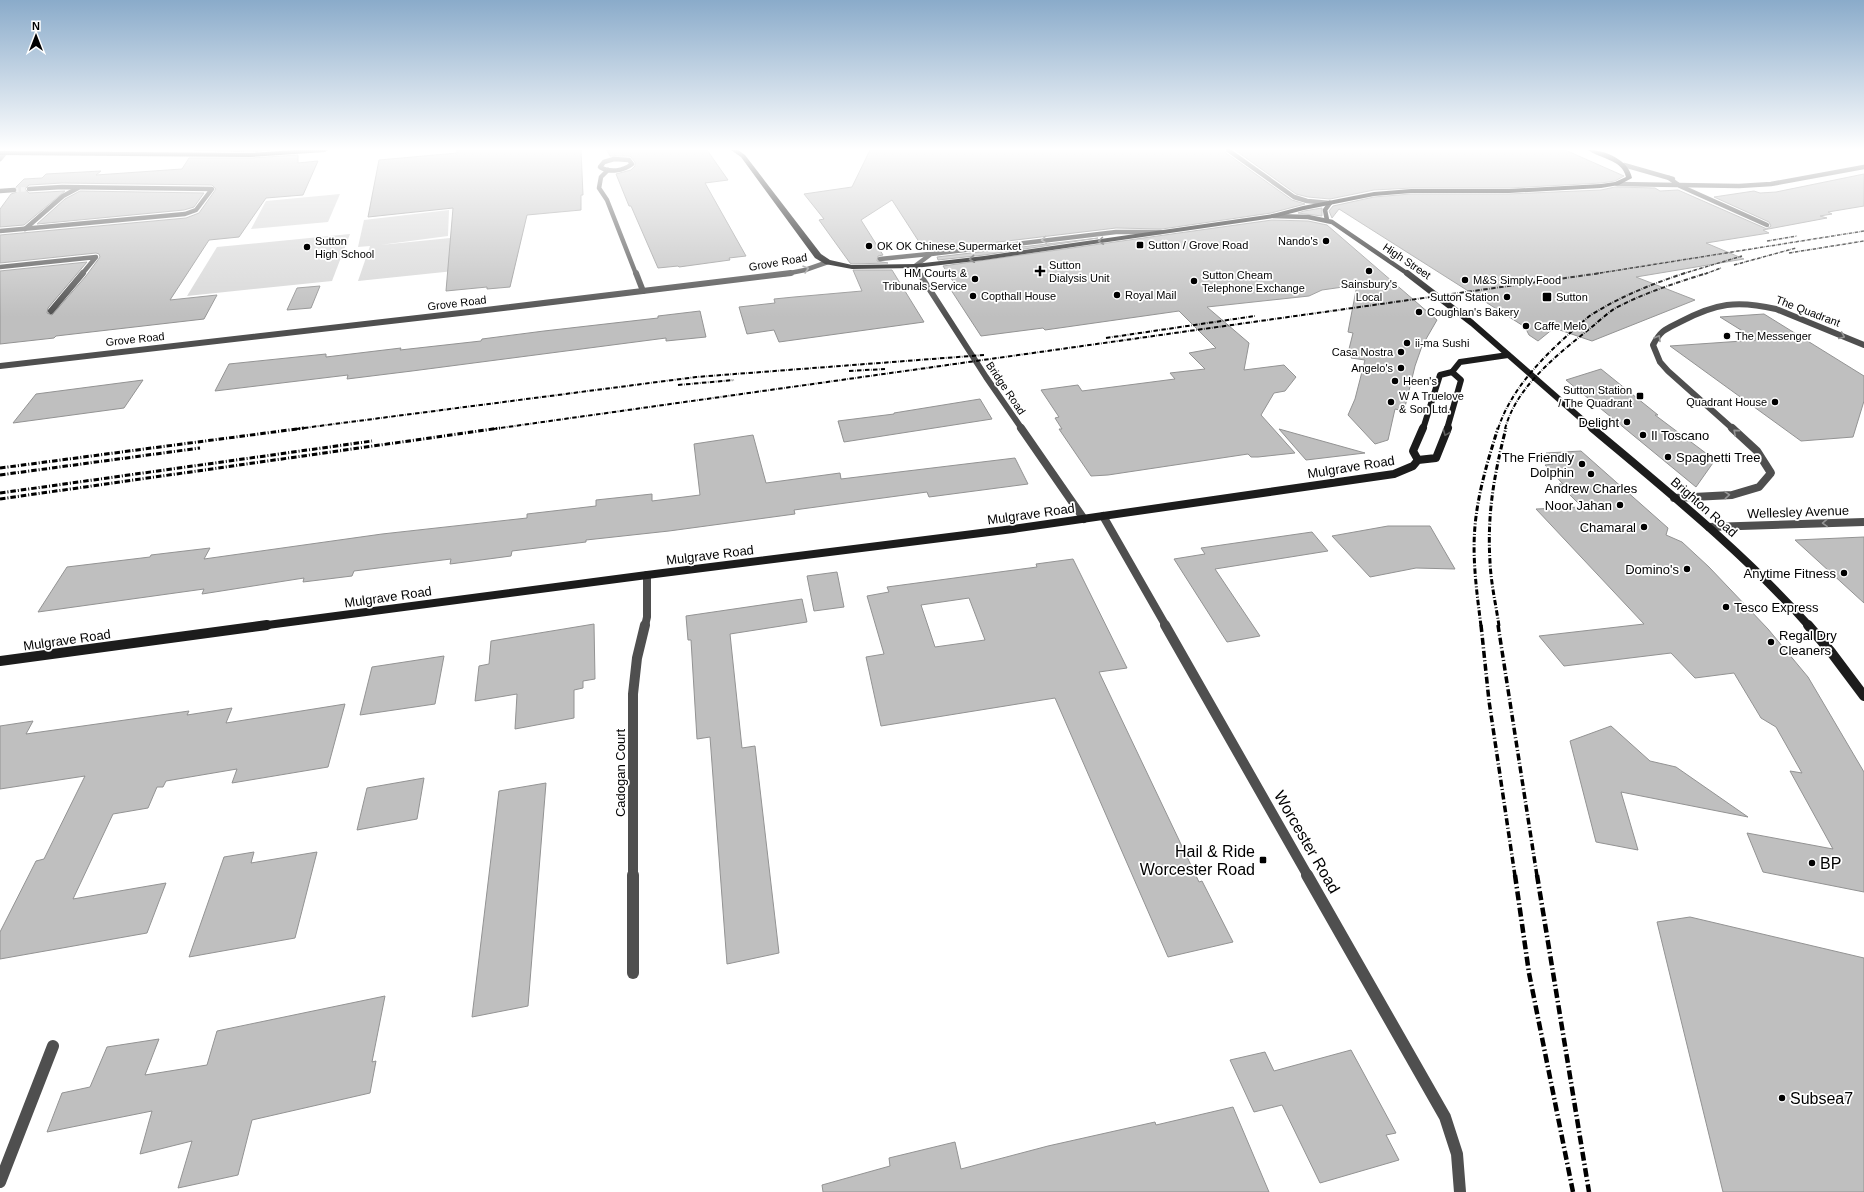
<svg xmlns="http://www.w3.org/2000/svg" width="1864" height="1192" font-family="Helvetica,sans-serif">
<rect width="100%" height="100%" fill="#fff"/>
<!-- green -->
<g fill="#d6d6d6">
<polygon points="340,194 328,222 251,229 266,201"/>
<polygon points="449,210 448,236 380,245 460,237 454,271 358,281 370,246 358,247 364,220"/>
<polygon points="350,234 332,281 187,296 217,247"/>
</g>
<!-- building -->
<g fill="#bfbfbf" stroke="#939393" fill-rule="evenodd">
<polygon points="194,150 270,150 251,152"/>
<polygon points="457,150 581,150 583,195 581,195 581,210 527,215 510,287 487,289 487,287 446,291 453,208 368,217 379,160 457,153"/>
<polygon points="607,150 707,150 728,180 705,183 746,256 729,258 730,260 679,267 678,266 658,268 631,206 629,206 616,174 631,170 635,166 635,162 630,156 610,156"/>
<polygon points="870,150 1224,150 1226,153 1292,200 1305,204 1271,213 1162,229 1116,228 932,250 930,247 923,248 892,200 861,220 883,255 878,256 877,261 888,263 852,264 850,263 819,220 824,219 804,194 852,187"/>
<polygon points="1235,150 1565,150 1624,176 1615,181 1601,183 1509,188 1411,188 1374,190 1330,199 1308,197 1296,194"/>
<polygon points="298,155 298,163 318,161 303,195 266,198 239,237 209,240 170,300 217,295 204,319 56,336 54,338 0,344 0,271 87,262 48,308 47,313 52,315 86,276 100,257 99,254 96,253 0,263 0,235 186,218 199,213 216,189 212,185 62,183 29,185 25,189 29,193 65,191 24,225 0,227 0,209 11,194 17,192 16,187 24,179 42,178 46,174 101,171 96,175 182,169 189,158 251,158"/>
<polygon points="1864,174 1864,206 1828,212 1832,214 1820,216 1827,218 1763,230 1769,233 1706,243 1744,259 1636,277 1695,300 1592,341 1554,328 1538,341 1529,335 1525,327 1339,209 1332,218 1329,211 1333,206 1374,197 1411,194 1509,194 1601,190 1615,187 1655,188 1660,191 1678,190 1767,229 1771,226 1769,222 1714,197 1754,191 1760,193 1776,192"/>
<polygon points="80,191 204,193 194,207 184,210 37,224 65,199"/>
<polygon points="1322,208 1322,216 1298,213 1304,211"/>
<polygon points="1272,220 1308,221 1327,225 1437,320 1422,346 1415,366 1404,411 1395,409 1388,440 1375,444 1348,415 1355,399 1365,360 1351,358 1353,350 1349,349 1353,333 1348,332 1357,285 1322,290 1309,296 1207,307 1249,343 1244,370 1284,365 1296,377 1285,391 1274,393 1261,415 1295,453 1258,457 1251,457 1248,454 1108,475 1091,476 1059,429 1062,429 1055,418 1059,417 1041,390 1078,385 1082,391 1175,379 1170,373 1205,369 1189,353 1216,348 1179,311 1045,330 1043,328 981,336 951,290 958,289 943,266"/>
<polygon points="1098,238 984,255 938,260 937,257"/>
<polygon points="853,270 892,270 924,322 779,342 774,330 747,334 739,307 775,303 774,299 794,297 862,291"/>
<polygon points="320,286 311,308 287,310 297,288"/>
<polygon points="700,311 706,337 666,341 666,338 412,371 347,379 348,375 215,391 229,364 326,354 326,357 401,348 400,350 481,341 482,339 544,331 658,318 658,316"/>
<polygon points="1764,314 1864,376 1864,401 1853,437 1801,441 1670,346 1757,340 1720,317"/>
<polygon points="1601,369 1658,415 1655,415 1715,460 1696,487 1566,380"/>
<polygon points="143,380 124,408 13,423 36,394"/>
<polygon points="980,399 992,419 844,442 838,421 894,414 894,413"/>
<polygon points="1279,429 1365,453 1306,460"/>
<polygon points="753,435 766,483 840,473 841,479 1015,458 1028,484 929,497 927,492 794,510 795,514 669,531 586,540 586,542 512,551 511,556 450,564 451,559 354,571 352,576 303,582 304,578 202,594 204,589 38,612 67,567 150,557 151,555 210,548 204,559 382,534 527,518 527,514 596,506 596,500 652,494 652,501 700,495 694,444"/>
<polygon points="1581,451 1668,528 1666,535 1682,542 1709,567 1768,629 1808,677 1864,772 1864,892 1763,872 1747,833 1833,849 1790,771 1802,773 1776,727 1761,718 1734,673 1695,678 1671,653 1564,666 1539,636 1644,624 1536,509 1582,507 1559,484 1563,484 1545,465 1553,464 1548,460 1552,460 1546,453"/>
<polygon points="1388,526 1430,526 1455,569 1416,568 1370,577 1332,536"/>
<polygon points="1312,532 1328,551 1215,569 1260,636 1227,642 1174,559 1205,554 1201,548"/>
<polygon points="1864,537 1864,603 1795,540"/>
<path d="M1073 559 1127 668 1099 672 1199 882 1202 881 1233 942 1168 957 1055 698 881 726 866 657 884 654 867 596 889 592 887 587 1037 567 1036 564ZM969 598 985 640 935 647 921 605Z"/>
<polygon points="837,572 844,607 814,611 807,576"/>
<polygon points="802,599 807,622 730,634 742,748 755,746 779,953 727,964 710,737 697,739 691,640 688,640 686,616"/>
<polygon points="594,624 595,679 583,681 583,688 574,690 574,718 515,729 517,694 475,701 479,666 489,664 491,641"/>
<polygon points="444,656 435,704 360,715 372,667"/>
<polygon points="345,704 328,767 232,783 237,769 166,781 163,787 157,787 148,808 113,814 73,899 166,883 147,933 0,959 0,932 36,861 44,859 85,776 0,789 0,726 33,721 26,734 189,711 187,715 232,708 226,723"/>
<polygon points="1611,726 1650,761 1676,767 1748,817 1621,792 1638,850 1596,842 1570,741"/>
<polygon points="424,778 417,819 357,830 367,788"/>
<polygon points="546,783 528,1006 472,1017 499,791"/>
<polygon points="254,852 251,863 317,852 295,938 189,957 224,857"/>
<polygon points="1690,917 1864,958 1864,1192 1723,1192 1657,922"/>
<polygon points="385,996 372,1062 376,1061 370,1093 252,1120 238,1175 178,1188 192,1141 140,1154 152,1111 47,1132 62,1093 90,1087 107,1047 159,1039 145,1075 207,1065 217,1031"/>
<polygon points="1351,1050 1396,1133 1386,1135 1399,1160 1320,1183 1282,1105 1254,1112 1230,1060 1265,1052 1274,1071"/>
<polygon points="1233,1107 1269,1192 823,1192 822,1185 890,1166 889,1158 955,1142 961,1169 1048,1146 1155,1122 1156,1125"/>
</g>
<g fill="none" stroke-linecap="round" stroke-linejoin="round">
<!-- street-tunnel -->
<polyline stroke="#d9d9d9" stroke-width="4.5" stroke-dasharray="4.5 2.5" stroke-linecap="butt" points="14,190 29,189"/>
<!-- street-far4 -->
<g stroke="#4f4f4f" stroke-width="4.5">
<polyline points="1228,150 1294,197 1307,201 1330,203"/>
<polyline points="0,159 5,153"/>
<path d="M614 159 629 160 632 164C623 171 610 173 600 167L604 162Z"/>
<polyline points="1624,165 1673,179"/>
<polyline points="608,170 601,177 599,188 607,200 636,274"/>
<polyline points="1669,178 1680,186 1767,225"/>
<polyline points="1617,184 1739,186 1771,184 1864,167"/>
<polyline points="0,191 14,190"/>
<polyline points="25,229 63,196 78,188"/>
<polyline points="0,231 185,214 196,210 212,189 62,187 29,189"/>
<polyline points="880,259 929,254"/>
<polyline points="0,267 96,257 82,274"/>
<polyline points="785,274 805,270 828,262"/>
<polyline points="920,274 915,266 931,254 1116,232 1161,232"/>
</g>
<!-- street-far3 -->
<g stroke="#4f4f4f" stroke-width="6">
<polyline points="636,273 643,291"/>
<polyline points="919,273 986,377 1022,429"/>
<polyline points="51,311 83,273"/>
<polyline points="0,366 478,311 791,273"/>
<path d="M1733 429 1668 371 1660 362 1653 345C1661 330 1666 329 1680 322 1716 303 1737 300 1776 309L1864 345"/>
</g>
<!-- street-far2 -->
<g stroke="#4f4f4f" stroke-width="8">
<polyline points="1021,428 1084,519"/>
<polyline points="1674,498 1732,495 1759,487 1771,473 1757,451 1732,428"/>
<polyline points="1103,516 1166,626"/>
<polyline points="1709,527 1864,522"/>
<polyline points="645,626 647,617 647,575"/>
</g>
<!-- street-far1 -->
<g stroke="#4f4f4f" stroke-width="10">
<polyline points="1165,625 1308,876"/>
<polyline points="633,876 633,694 637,658 645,625"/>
</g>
<!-- street -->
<g stroke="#4f4f4f" stroke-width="12">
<polyline points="633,875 633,973"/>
<polyline points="1307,875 1445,1117 1457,1154 1460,1192"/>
<polyline points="0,1182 53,1046"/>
</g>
<!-- secondary-far3 -->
<g stroke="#1c1c1c" stroke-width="4.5">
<polyline points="1273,216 1308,217 1332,222 1408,274"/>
<polyline points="1327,220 1325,210 1330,203"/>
</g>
<!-- secondary-far2 -->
<g stroke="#1c1c1c" stroke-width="6">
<polyline points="1407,273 1472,323 1593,429"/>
<polyline points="1423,429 1440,375 1452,372 1460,362 1508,355"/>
<polyline points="1447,429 1461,380 1452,372"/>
</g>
<!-- secondary-far1 -->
<g stroke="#1c1c1c" stroke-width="8">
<path d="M1592 428C1667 491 1744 553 1809 626"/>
<polyline points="1418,460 1413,451 1423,428"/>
<polyline points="260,626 647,575 1013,529 1394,474 1413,466 1418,460 1436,458 1448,428"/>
</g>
<!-- secondary -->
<g stroke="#1c1c1c" stroke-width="10">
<polyline points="1808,625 1831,652 1864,696"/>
<polyline points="0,661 267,625"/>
</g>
<!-- highway -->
<g fill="#000" fill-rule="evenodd">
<polygon points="295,150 328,150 325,152 251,157 0,155 0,151 251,153"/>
<path d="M731 150H738L745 155 821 254 830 260 852 265 915 264 984 256 1273 214 1303 206 1374 192 1411 189H1509L1601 184 1615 182 1626 177C1622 159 1600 159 1588 150 1605 150 1629 160 1632 178L1619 185 1601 188 1509 193H1411L1374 196 1304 210 1273 218 984 260 915 268 852 269 825 264 815 258 741 157Z"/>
</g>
<!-- rail-far4 -->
<g stroke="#000" stroke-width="1.5" stroke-dasharray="3.5 1 0.5 1" stroke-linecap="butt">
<polyline points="1767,241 1797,236"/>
<polyline points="1789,253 1864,241"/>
<polyline points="1734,265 1796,248"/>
<polyline points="1594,274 1864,231"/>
<polyline points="1682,274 1742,256"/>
<polyline points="1705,274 1721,268"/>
</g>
<!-- rail-far3 -->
<g stroke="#000" stroke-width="2" stroke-dasharray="4.5 1.5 0.5 1.5" stroke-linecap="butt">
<polyline points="1106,338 1255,316"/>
<polyline points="849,371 885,369"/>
<polyline points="678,385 734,380"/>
<polyline points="296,429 696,377 984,355"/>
<polyline points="493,429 1601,273"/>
<path d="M1498 429C1510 391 1541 359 1570 333 1577 327 1584 320 1591 315 1621 296 1652 284 1685 273"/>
<path d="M1505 429C1516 387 1556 356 1588 330 1596 324 1605 315 1614 309 1643 293 1676 283 1707 273"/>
</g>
<!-- rail-far2 -->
<g stroke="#000" stroke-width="3" stroke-dasharray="5.5 2 1 2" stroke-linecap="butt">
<polyline points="0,468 304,428"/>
<polyline points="0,475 200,448"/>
<polyline points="0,493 372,441"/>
<polyline points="0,499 500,428"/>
<path d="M1481 626C1477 594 1472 559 1475 526 1478 492 1488 460 1498 428"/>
<path d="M1499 626C1496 605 1491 584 1490 562 1487 514 1494 475 1506 428"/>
</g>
<!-- rail-far1 -->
<g stroke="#000" stroke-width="3.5" stroke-dasharray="7 2.5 1 2.5" stroke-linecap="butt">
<polyline points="1481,625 1489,701 1515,876"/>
<polyline points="1498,625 1537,876"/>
</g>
<!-- rail -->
<g stroke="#000" stroke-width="4.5" stroke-dasharray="9 3 1.5 3" stroke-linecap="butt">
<polyline points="1515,875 1529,973 1573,1192"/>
<polyline points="1537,875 1589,1192"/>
</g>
</g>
<!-- one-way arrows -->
<defs><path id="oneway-chevron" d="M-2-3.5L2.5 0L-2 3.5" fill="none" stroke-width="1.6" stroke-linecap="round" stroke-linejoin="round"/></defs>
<g stroke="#959595">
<use href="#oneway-chevron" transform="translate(1044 240) rotate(173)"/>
<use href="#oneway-chevron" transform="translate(806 269) rotate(-16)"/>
<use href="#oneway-chevron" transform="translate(1842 336) rotate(23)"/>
<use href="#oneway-chevron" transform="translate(1658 338) rotate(-59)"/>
<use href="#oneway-chevron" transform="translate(1736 432) rotate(-139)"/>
<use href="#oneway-chevron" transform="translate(1727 495) rotate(-5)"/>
<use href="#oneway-chevron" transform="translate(1825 523) rotate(178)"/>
</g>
<g stroke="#595959">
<use href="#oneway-chevron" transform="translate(1101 241) rotate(172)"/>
<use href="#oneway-chevron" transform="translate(972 259) rotate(174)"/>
</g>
<use stroke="#606060" href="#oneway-chevron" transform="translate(1446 433) rotate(112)"/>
<!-- sky -->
<linearGradient id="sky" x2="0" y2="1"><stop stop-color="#8aabca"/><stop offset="0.47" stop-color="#fff"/><stop offset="1" stop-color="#fff" stop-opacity="0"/></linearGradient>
<rect width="1864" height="317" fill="url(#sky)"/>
<!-- markers -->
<g fill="#000" stroke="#fff" stroke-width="1.5">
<circle cx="1326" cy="241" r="4"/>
<rect x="1136" y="241" width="8" height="8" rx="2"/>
<circle cx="869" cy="246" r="4"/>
<circle cx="307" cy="247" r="4"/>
<path d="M1038 265h4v4h4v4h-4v4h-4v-4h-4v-4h4z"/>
<circle cx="1369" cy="271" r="4"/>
<circle cx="975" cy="279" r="4"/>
<circle cx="1465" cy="280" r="4"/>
<circle cx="1194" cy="281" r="4"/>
<circle cx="1117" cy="295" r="4"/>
<circle cx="973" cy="296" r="4"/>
<circle cx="1507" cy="297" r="4"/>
<rect x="1542" y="292" width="10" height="10" rx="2"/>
<circle cx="1419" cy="312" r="4"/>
<circle cx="1526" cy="326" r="4"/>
<circle cx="1727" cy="336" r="4"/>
<circle cx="1407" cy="343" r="4"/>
<circle cx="1401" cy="352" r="4"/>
<circle cx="1401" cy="368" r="4"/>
<circle cx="1395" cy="381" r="4"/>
<rect x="1636" y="392" width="8" height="8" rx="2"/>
<circle cx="1391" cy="402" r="4"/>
<circle cx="1775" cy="402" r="4"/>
<circle cx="1627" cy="422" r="4"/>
<circle cx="1643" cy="435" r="4"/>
<circle cx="1668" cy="457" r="4"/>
<circle cx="1582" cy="464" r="4"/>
<circle cx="1591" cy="474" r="4"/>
<circle cx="1620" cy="505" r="4"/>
<circle cx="1644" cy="527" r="4"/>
<circle cx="1687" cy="569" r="4"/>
<circle cx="1844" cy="573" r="4"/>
<circle cx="1726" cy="607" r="4"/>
<circle cx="1771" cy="642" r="4"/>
<rect x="1259" y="856" width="8" height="8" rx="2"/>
<circle cx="1812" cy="863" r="4"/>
<circle cx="1782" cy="1098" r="4"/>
</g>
<g text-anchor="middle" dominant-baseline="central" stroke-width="3.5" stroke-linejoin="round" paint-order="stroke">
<!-- far-poi labels -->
<g font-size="11" fill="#000" stroke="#fff" text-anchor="start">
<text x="315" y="241">Sutton<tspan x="315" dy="13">High School</tspan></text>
<text x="1318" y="241" text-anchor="end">Nando's</text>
<text x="1148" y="245">Sutton / Grove Road</text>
<text x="877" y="246">OK OK Chinese Supermarket</text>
<text x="1049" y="265">Sutton<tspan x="1049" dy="13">Dialysis Unit</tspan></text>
<text x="967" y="273" text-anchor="end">HM Courts &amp;<tspan x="967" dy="13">Tribunals Service</tspan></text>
<text x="1202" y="275">Sutton Cheam<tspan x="1202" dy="13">Telephone Exchange</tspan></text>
<text x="1473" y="280">M&amp;S Simply Food</text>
<text x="1369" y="284" text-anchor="middle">Sainsbury's<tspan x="1369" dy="13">Local</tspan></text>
<text x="1125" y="295">Royal Mail</text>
<text x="981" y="296">Copthall House</text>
<text x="1499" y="297" text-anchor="end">Sutton Station</text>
<text x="1556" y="297">Sutton</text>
<text x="1427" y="312">Coughlan's Bakery</text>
<text x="1534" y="326">Caffe Melo</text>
<text x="1735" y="336">The Messenger</text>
<text x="1415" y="343">ii-ma Sushi</text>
<text x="1393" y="352" text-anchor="end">Casa Nostra</text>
<text x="1393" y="368" text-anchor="end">Angelo's</text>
<text x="1403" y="381">Heen's</text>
<text x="1632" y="390" text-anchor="end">Sutton Station<tspan x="1632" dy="13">/ The Quadrant</tspan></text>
<text x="1399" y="396">W A Truelove<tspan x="1399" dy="13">&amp; Son Ltd.</tspan></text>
<text x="1767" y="402" text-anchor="end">Quadrant House</text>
</g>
<!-- far-street labels -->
<g font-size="11" fill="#000" stroke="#fff">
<text transform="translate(1407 261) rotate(34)">High Street</text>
<text transform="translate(778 262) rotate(-10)">Grove Road</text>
<text transform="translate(457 303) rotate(-7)">Grove Road</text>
<text transform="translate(1808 311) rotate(21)">The Quadrant</text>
<text transform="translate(135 339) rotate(-6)">Grove Road</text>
<text transform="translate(1006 388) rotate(56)">Bridge Road</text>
</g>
<!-- poi labels -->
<g font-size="13" fill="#000" stroke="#fff" text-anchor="end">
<text x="1619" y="422">Delight</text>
<text x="1651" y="435" text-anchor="start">Il Toscano</text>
<text x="1574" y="457">The Friendly<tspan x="1574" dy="15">Dolphin</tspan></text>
<text x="1676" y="457" text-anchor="start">Spaghetti Tree</text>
<text x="1591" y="488" text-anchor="middle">Andrew Charles</text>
<text x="1612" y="505">Noor Jahan</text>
<text x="1636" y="527">Chamaral</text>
<text x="1679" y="569">Domino's</text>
<text x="1836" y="573">Anytime Fitness</text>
<text x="1734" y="607" text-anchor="start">Tesco Express</text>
<text x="1779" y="635" text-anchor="start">Regal Dry<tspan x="1779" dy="15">Cleaners</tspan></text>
</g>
<!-- street labels -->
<g font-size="13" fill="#000" stroke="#fff">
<text transform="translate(1351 467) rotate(-9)">Mulgrave Road</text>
<text transform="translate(1704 507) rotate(41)">Brighton Road</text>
<text transform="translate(1798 512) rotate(-2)">Wellesley Avenue</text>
<text transform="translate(1031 514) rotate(-8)">Mulgrave Road</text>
<text transform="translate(710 555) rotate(-7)">Mulgrave Road</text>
<text transform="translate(388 597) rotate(-8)">Mulgrave Road</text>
<text transform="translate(67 640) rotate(-8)">Mulgrave Road</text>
<text transform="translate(620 773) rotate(-90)">Cadogan Court</text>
</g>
<!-- near-street labels -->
<g font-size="16" fill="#000" stroke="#fff">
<text transform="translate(1307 842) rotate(60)">Worcester Road</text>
</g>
<!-- near-poi labels -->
<g font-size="16" fill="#000" stroke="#fff" text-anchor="start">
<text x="1255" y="851" text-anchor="end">Hail &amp; Ride<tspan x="1255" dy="18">Worcester Road</tspan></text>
<text x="1820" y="863">BP</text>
<text x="1790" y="1098">Subsea7</text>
</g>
</g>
<!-- north arrow -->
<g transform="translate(36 36)" stroke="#ffffff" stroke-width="3" paint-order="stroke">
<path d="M0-3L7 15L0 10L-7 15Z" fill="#000000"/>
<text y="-6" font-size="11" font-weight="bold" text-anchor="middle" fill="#000000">N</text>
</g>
</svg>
